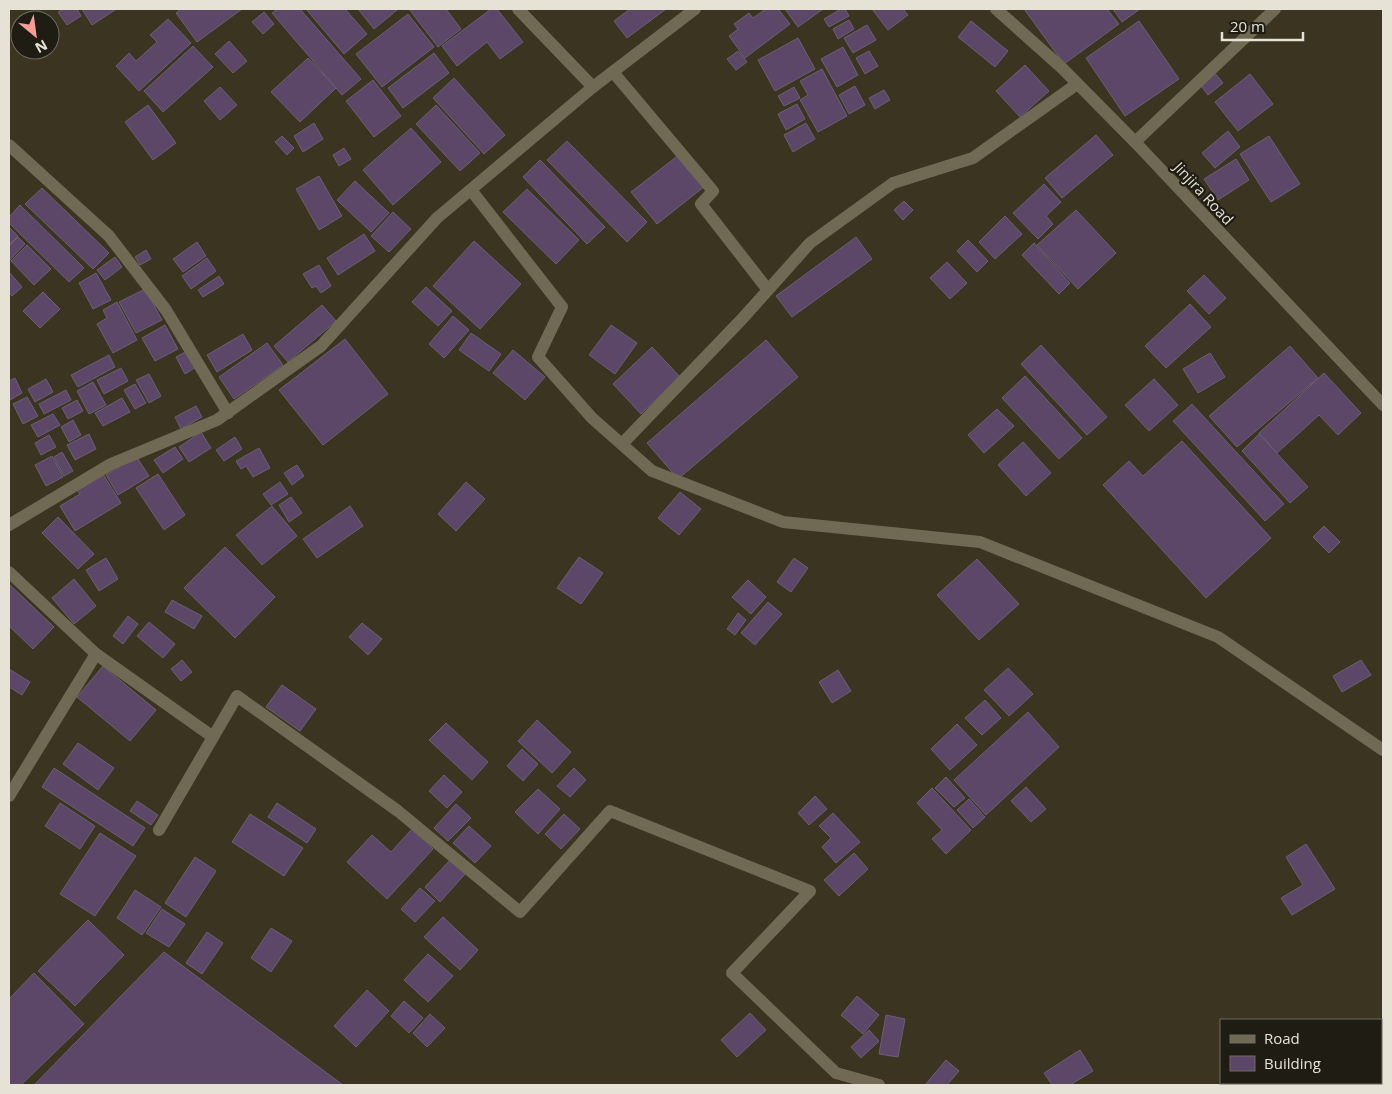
<svg xmlns="http://www.w3.org/2000/svg" width="1392" height="1094" font-family="'Open Sans',sans-serif">
<rect width="100%" height="100%" fill="#3a3420"/>
<!-- building -->
<g fill="#5d4769" stroke="#6b5f73">
<polygon points="63,9 77,9 81,16 67,25 58,12"/>
<polygon points="82,9 114,9 115,10 92,25"/>
<polygon points="181,9 242,9 197,42 176,13"/>
<polygon points="278,9 300,9 361,79 342,95 272,13"/>
<polygon points="306,9 345,9 367,34 344,54"/>
<polygon points="358,9 396,9 397,10 374,29"/>
<polygon points="409,9 446,9 461,29 438,47"/>
<polygon points="491,9 497,9 523,42 500,59 487,42 457,66 442,46"/>
<polygon points="630,9 666,9 627,38 614,21"/>
<polygon points="766,9 778,9 790,24 745,58 729,36 738,29 734,24 749,13 753,18"/>
<polygon points="785,9 823,9 798,27"/>
<polygon points="841,9 845,9 849,16 829,27 824,19"/>
<polygon points="872,9 903,9 908,15 888,30"/>
<polygon points="1024,9 1107,9 1119,24 1064,64"/>
<polygon points="1113,9 1140,9 1122,22"/>
<polygon points="264,12 274,24 263,34 252,22"/>
<polygon points="408,14 434,47 382,87 356,54"/>
<polygon points="168,19 191,43 139,91 116,66 129,53 136,61 157,42 150,35"/>
<polygon points="849,20 854,29 838,39 833,29"/>
<polygon points="971,21 1008,51 995,67 958,37"/>
<polygon points="1139,21 1179,79 1125,116 1086,58"/>
<polygon points="867,25 876,40 853,53 844,38"/>
<polygon points="798,38 815,69 775,91 758,60"/>
<polygon points="229,41 247,61 233,73 215,54"/>
<polygon points="193,46 213,67 163,112 144,91"/>
<polygon points="843,47 858,75 837,87 821,59"/>
<polygon points="738,51 747,62 736,70 727,59"/>
<polygon points="869,51 878,66 865,74 856,58"/>
<polygon points="434,53 449,73 403,108 388,88"/>
<polygon points="308,58 336,88 300,122 271,92"/>
<polygon points="1025,65 1049,91 1020,117 996,91"/>
<polygon points="822,69 847,116 818,132 800,100 808,95 800,81"/>
<polygon points="1214,72 1223,83 1208,95 1199,83"/>
<polygon points="1250,74 1273,104 1238,131 1215,102"/>
<polygon points="454,78 505,135 484,154 433,98"/>
<polygon points="373,80 401,116 374,137 346,101"/>
<polygon points="855,86 865,105 849,114 839,95"/>
<polygon points="220,87 237,105 220,120 204,101"/>
<polygon points="794,87 800,98 784,106 778,96"/>
<polygon points="884,90 890,100 875,109 869,98"/>
<polygon points="797,104 805,119 786,130 778,114"/>
<polygon points="148,105 176,143 153,160 125,122"/>
<polygon points="436,105 480,153 460,171 416,124"/>
<polygon points="314,123 323,139 303,152 294,136"/>
<polygon points="806,123 815,139 793,152 784,135"/>
<polygon points="411,128 441,162 393,205 363,170"/>
<polygon points="1228,131 1240,147 1215,168 1202,153"/>
<polygon points="1096,135 1113,155 1062,198 1045,178"/>
<polygon points="282,136 294,148 287,155 275,142"/>
<polygon points="1269,136 1300,184 1271,202 1240,154"/>
<polygon points="567,141 647,222 627,242 547,160"/>
<polygon points="344,148 351,159 339,166 333,155"/>
<polygon points="680,154 705,186 657,224 631,192"/>
<polygon points="1236,159 1249,180 1218,200 1204,179"/>
<polygon points="540,160 605,227 587,244 523,177"/>
<polygon points="319,176 342,216 319,230 296,189"/>
<polygon points="355,181 389,213 371,232 337,200"/>
<polygon points="1044,184 1061,202 1046,216 1053,224 1038,239 1013,213"/>
<polygon points="42,188 109,253 93,269 25,204"/>
<polygon points="527,189 579,240 556,264 503,212"/>
<polygon points="904,201 913,210 903,220 894,210"/>
<polygon points="20,205 84,268 69,282 9,223 9,217"/>
<polygon points="1076,210 1116,253 1078,289 1037,245"/>
<polygon points="393,212 411,229 389,252 371,236"/>
<polygon points="1005,216 1022,234 995,259 979,242"/>
<polygon points="9,227 18,236 9,245"/>
<polygon points="364,234 375,251 338,275 327,258"/>
<polygon points="18,237 25,244 9,261 9,246"/>
<polygon points="856,237 872,259 792,317 776,296"/>
<polygon points="968,240 988,261 977,272 957,251"/>
<polygon points="474,241 521,284 480,329 433,286"/>
<polygon points="197,242 206,256 183,272 173,259"/>
<polygon points="1034,243 1070,283 1059,294 1022,255"/>
<polygon points="27,245 51,269 34,285 11,261"/>
<polygon points="146,250 151,259 140,265 135,257"/>
<polygon points="115,257 122,267 105,280 97,270"/>
<polygon points="207,258 216,271 191,289 182,276"/>
<polygon points="947,262 967,283 950,299 930,278"/>
<polygon points="319,265 331,286 321,293 316,286 312,288 303,274"/>
<polygon points="9,272 22,287 12,296 9,293"/>
<polygon points="96,273 111,300 93,309 79,283"/>
<polygon points="1204,275 1226,298 1209,314 1187,291"/>
<polygon points="219,276 224,284 203,297 198,290"/>
<polygon points="426,287 452,311 438,326 412,302"/>
<polygon points="145,289 162,320 136,333 119,302"/>
<polygon points="43,292 60,309 40,328 23,311"/>
<polygon points="117,302 137,340 113,353 97,324 107,318 103,310"/>
<polygon points="1190,304 1211,327 1166,368 1145,346"/>
<polygon points="322,305 336,321 288,362 274,346"/>
<polygon points="453,316 469,330 444,358 429,344"/>
<polygon points="165,325 178,349 155,361 142,338"/>
<polygon points="611,325 637,343 615,374 589,355"/>
<polygon points="471,333 501,354 489,371 459,350"/>
<polygon points="243,334 252,350 217,372 207,355"/>
<polygon points="345,339 388,394 323,445 279,390"/>
<polygon points="766,340 798,377 678,479 647,443"/>
<polygon points="267,343 283,365 234,399 219,377"/>
<polygon points="1041,345 1107,417 1087,435 1021,364"/>
<polygon points="1290,346 1318,378 1237,447 1209,416"/>
<polygon points="652,347 680,377 641,414 613,384"/>
<polygon points="513,350 545,377 525,400 493,373"/>
<polygon points="187,351 196,367 185,374 176,357"/>
<polygon points="1210,353 1225,377 1198,393 1183,369"/>
<polygon points="109,355 115,367 78,387 71,375"/>
<polygon points="121,368 128,381 104,394 97,380"/>
<polygon points="1324,373 1361,413 1338,435 1319,415 1277,453 1259,433"/>
<polygon points="149,374 161,396 149,403 136,380"/>
<polygon points="1025,376 1082,438 1059,459 1002,398"/>
<polygon points="15,378 22,393 10,400 9,381"/>
<polygon points="46,379 53,392 35,402 28,389"/>
<polygon points="1154,379 1178,405 1149,431 1125,405"/>
<polygon points="93,382 106,405 89,414 77,391"/>
<polygon points="135,384 146,403 135,409 124,390"/>
<polygon points="66,390 71,400 44,414 39,404"/>
<polygon points="27,397 38,416 23,424 13,404"/>
<polygon points="122,398 130,412 103,426 95,413"/>
<polygon points="77,400 83,411 68,419 62,408"/>
<polygon points="1192,404 1284,504 1265,521 1173,421"/>
<polygon points="196,406 202,417 181,429 175,417"/>
<polygon points="997,409 1014,426 984,453 968,435"/>
<polygon points="53,414 60,425 38,437 31,425"/>
<polygon points="73,420 81,435 69,442 61,427"/>
<polygon points="201,432 211,448 189,462 179,447"/>
<polygon points="89,434 96,449 75,460 67,445"/>
<polygon points="1259,434 1308,487 1290,503 1242,451"/>
<polygon points="49,435 56,447 41,455 35,443"/>
<polygon points="235,437 242,449 224,461 216,450"/>
<polygon points="1182,441 1271,538 1206,598 1103,485 1129,461 1143,476"/>
<polygon points="1023,442 1051,473 1026,496 998,465"/>
<polygon points="175,447 183,459 163,473 154,460"/>
<polygon points="259,448 270,468 253,477 246,466 241,469 236,461"/>
<polygon points="62,452 73,471 64,476 54,457"/>
<polygon points="52,456 63,477 46,486 35,465"/>
<polygon points="136,456 149,476 118,495 106,475"/>
<polygon points="297,465 304,476 292,485 284,473"/>
<polygon points="101,471 121,503 75,531 60,506 80,494 75,487"/>
<polygon points="158,474 185,515 164,530 136,488"/>
<polygon points="280,482 288,494 271,505 263,494"/>
<polygon points="466,482 485,499 456,531 438,514"/>
<polygon points="680,492 701,509 679,535 658,518"/>
<polygon points="291,497 302,513 289,522 279,505"/>
<polygon points="272,506 297,536 262,565 236,535"/>
<polygon points="350,506 363,526 317,558 303,539"/>
<polygon points="58,517 94,554 78,569 42,533"/>
<polygon points="1324,526 1340,542 1329,553 1313,537"/>
<polygon points="225,547 275,597 235,638 184,588"/>
<polygon points="579,557 603,573 581,604 557,588"/>
<polygon points="106,558 118,579 99,591 86,570"/>
<polygon points="794,558 808,568 791,592 777,582"/>
<polygon points="977,559 1019,604 979,640 937,595"/>
<polygon points="74,579 96,606 74,624 52,598"/>
<polygon points="748,580 766,597 751,614 732,597"/>
<polygon points="9,584 54,627 33,649 9,626"/>
<polygon points="172,600 202,616 194,629 165,612"/>
<polygon points="768,602 782,614 755,645 741,633"/>
<polygon points="738,613 746,620 735,635 727,629"/>
<polygon points="128,616 138,624 123,644 113,636"/>
<polygon points="149,622 175,644 163,658 137,636"/>
<polygon points="362,623 382,639 368,655 349,637"/>
<polygon points="182,660 192,672 181,681 171,669"/>
<polygon points="1361,660 1371,675 1342,692 1333,676"/>
<polygon points="103,666 156,710 130,741 77,697"/>
<polygon points="1008,668 1033,694 1009,716 984,690"/>
<polygon points="9,669 30,682 22,695 9,687"/>
<polygon points="838,670 851,691 832,703 819,682"/>
<polygon points="282,685 316,709 300,731 266,707"/>
<polygon points="985,700 1001,718 982,735 965,718"/>
<polygon points="1028,712 1059,747 986,815 954,780"/>
<polygon points="537,720 571,752 552,773 518,741"/>
<polygon points="446,723 488,762 472,780 429,740"/>
<polygon points="957,724 977,745 950,770 931,749"/>
<polygon points="78,743 114,768 98,790 63,764"/>
<polygon points="522,749 538,764 523,781 507,766"/>
<polygon points="54,768 145,828 133,846 42,787"/>
<polygon points="574,768 586,780 570,797 557,786"/>
<polygon points="444,775 462,792 447,808 429,791"/>
<polygon points="946,777 965,798 954,807 935,788"/>
<polygon points="1026,787 1046,809 1031,822 1011,801"/>
<polygon points="932,788 971,830 946,854 932,839 942,830 917,803"/>
<polygon points="538,789 560,809 538,834 515,812"/>
<polygon points="815,796 827,809 809,825 798,813"/>
<polygon points="969,799 985,817 973,828 957,810"/>
<polygon points="137,801 158,815 151,825 130,811"/>
<polygon points="60,803 95,826 80,849 45,826"/>
<polygon points="277,803 316,829 307,843 268,817"/>
<polygon points="456,804 471,818 448,841 434,828"/>
<polygon points="833,813 860,842 836,863 822,847 831,838 819,826"/>
<polygon points="250,814 303,848 284,876 232,842"/>
<polygon points="564,814 580,829 561,849 545,834"/>
<polygon points="469,826 491,846 475,863 453,843"/>
<polygon points="412,829 433,849 387,899 347,862 372,835 391,852"/>
<polygon points="100,833 136,856 95,916 60,894"/>
<polygon points="1306,844 1335,889 1292,915 1281,898 1303,885 1286,857"/>
<polygon points="854,853 868,869 839,896 824,880"/>
<polygon points="195,857 216,871 186,917 165,903"/>
<polygon points="451,859 466,873 440,902 425,887"/>
<polygon points="420,888 435,901 415,922 401,909"/>
<polygon points="135,890 161,907 142,935 117,918"/>
<polygon points="162,909 185,924 169,947 146,933"/>
<polygon points="443,917 478,950 460,970 424,937"/>
<polygon points="88,920 124,955 75,1006 38,971"/>
<polygon points="271,928 292,941 271,972 251,958"/>
<polygon points="207,932 223,943 202,974 186,963"/>
<polygon points="164,952 343,1085 34,1085"/>
<polygon points="428,954 453,976 428,1002 404,980"/>
<polygon points="34,973 84,1024 21,1085 9,1085 9,999"/>
<polygon points="367,990 389,1011 356,1047 334,1026"/>
<polygon points="857,996 879,1015 863,1034 841,1015"/>
<polygon points="404,1001 423,1018 409,1033 391,1016"/>
<polygon points="750,1013 766,1030 737,1057 721,1040"/>
<polygon points="430,1014 445,1028 427,1047 413,1033"/>
<polygon points="886,1015 905,1019 898,1057 879,1054"/>
<polygon points="869,1030 879,1041 861,1058 851,1047"/>
<polygon points="1080,1050 1093,1071 1070,1085 1052,1085 1044,1073"/>
<polygon points="946,1060 959,1071 947,1085 925,1085"/>
</g>
<g fill="none" stroke-linecap="round" stroke-linejoin="round">
<!-- minor -->
<g stroke="#706a54" stroke-width="12">
<polyline points="518,9 593,87"/>
<polyline points="996,9 1062,68 1135,142 1383,405"/>
<polyline points="613,72 713,191 701,204 768,290"/>
<polyline points="1135,142 1275,9"/>
<polyline points="9,145 109,236 166,310 228,413"/>
<polyline points="471,190 562,307 538,357 592,418 652,471 783,522 980,542 1218,637 1383,750"/>
<polyline points="622,444 742,319 810,243 893,183 973,158 1077,84"/>
<polyline points="9,525 111,464 217,420 321,346 437,218 593,87 695,9"/>
<polyline points="9,572 96,654 213,737"/>
<polyline points="9,796 96,654"/>
<polyline points="159,830 237,696 398,811 520,912 610,811 810,891 732,973 836,1073 879,1085"/>
<polyline points="1381,1070 1383,1068"/>
<polyline points="1363,1085 1366,1083"/>
</g>
</g>
<g text-anchor="middle" dominant-baseline="central" stroke-width="4.5" stroke-linejoin="round" paint-order="stroke">
<!-- street labels -->
<g font-size="15" fill="#e6e2d6" stroke="#1f1c13">
<text transform="translate(1204 193) rotate(47)">Jinjira Road</text>
</g>
</g>
<!-- border -->
<rect width="1392" height="1094" fill="none" stroke="#e6e2d6" stroke-width="20"/>
<!-- legend -->
<rect x="1220" y="1019" width="162" height="65" fill="#1f1c13" stroke="#6f6b61"/>
<rect x="1230" y="1035" width="25" height="8" fill="#706a54" stroke="#6f6b61"/>
<text x="1264" y="1044" font-size="15" fill="#e6e2d6">Road</text>
<rect x="1230" y="1056" width="25" height="15" fill="#5d4769" stroke="#6f6b61"/>
<text x="1264" y="1069" font-size="15" fill="#e6e2d6">Building</text>
<!-- north arrow -->
<g transform="translate(35 35) rotate(151)"><circle r="24" fill="#1f1c13" stroke="#6f6b61"/>
<path d="M0-4L9 19L0 12L-9 19Z" fill="#f59c93"/>
<text y="-8" font-size="14" font-weight="bold" text-anchor="middle" fill="#e6e2d6">N</text>
</g>
<!-- scale -->
<path d="M1222 32v8h81v-8" fill="none" stroke="#e6e2d6" stroke-width="2.5"/>
<text x="1230" y="32" font-size="15" fill="#e6e2d6" stroke="#1f1c13" stroke-width="4" paint-order="stroke">20 m</text>
</svg>
